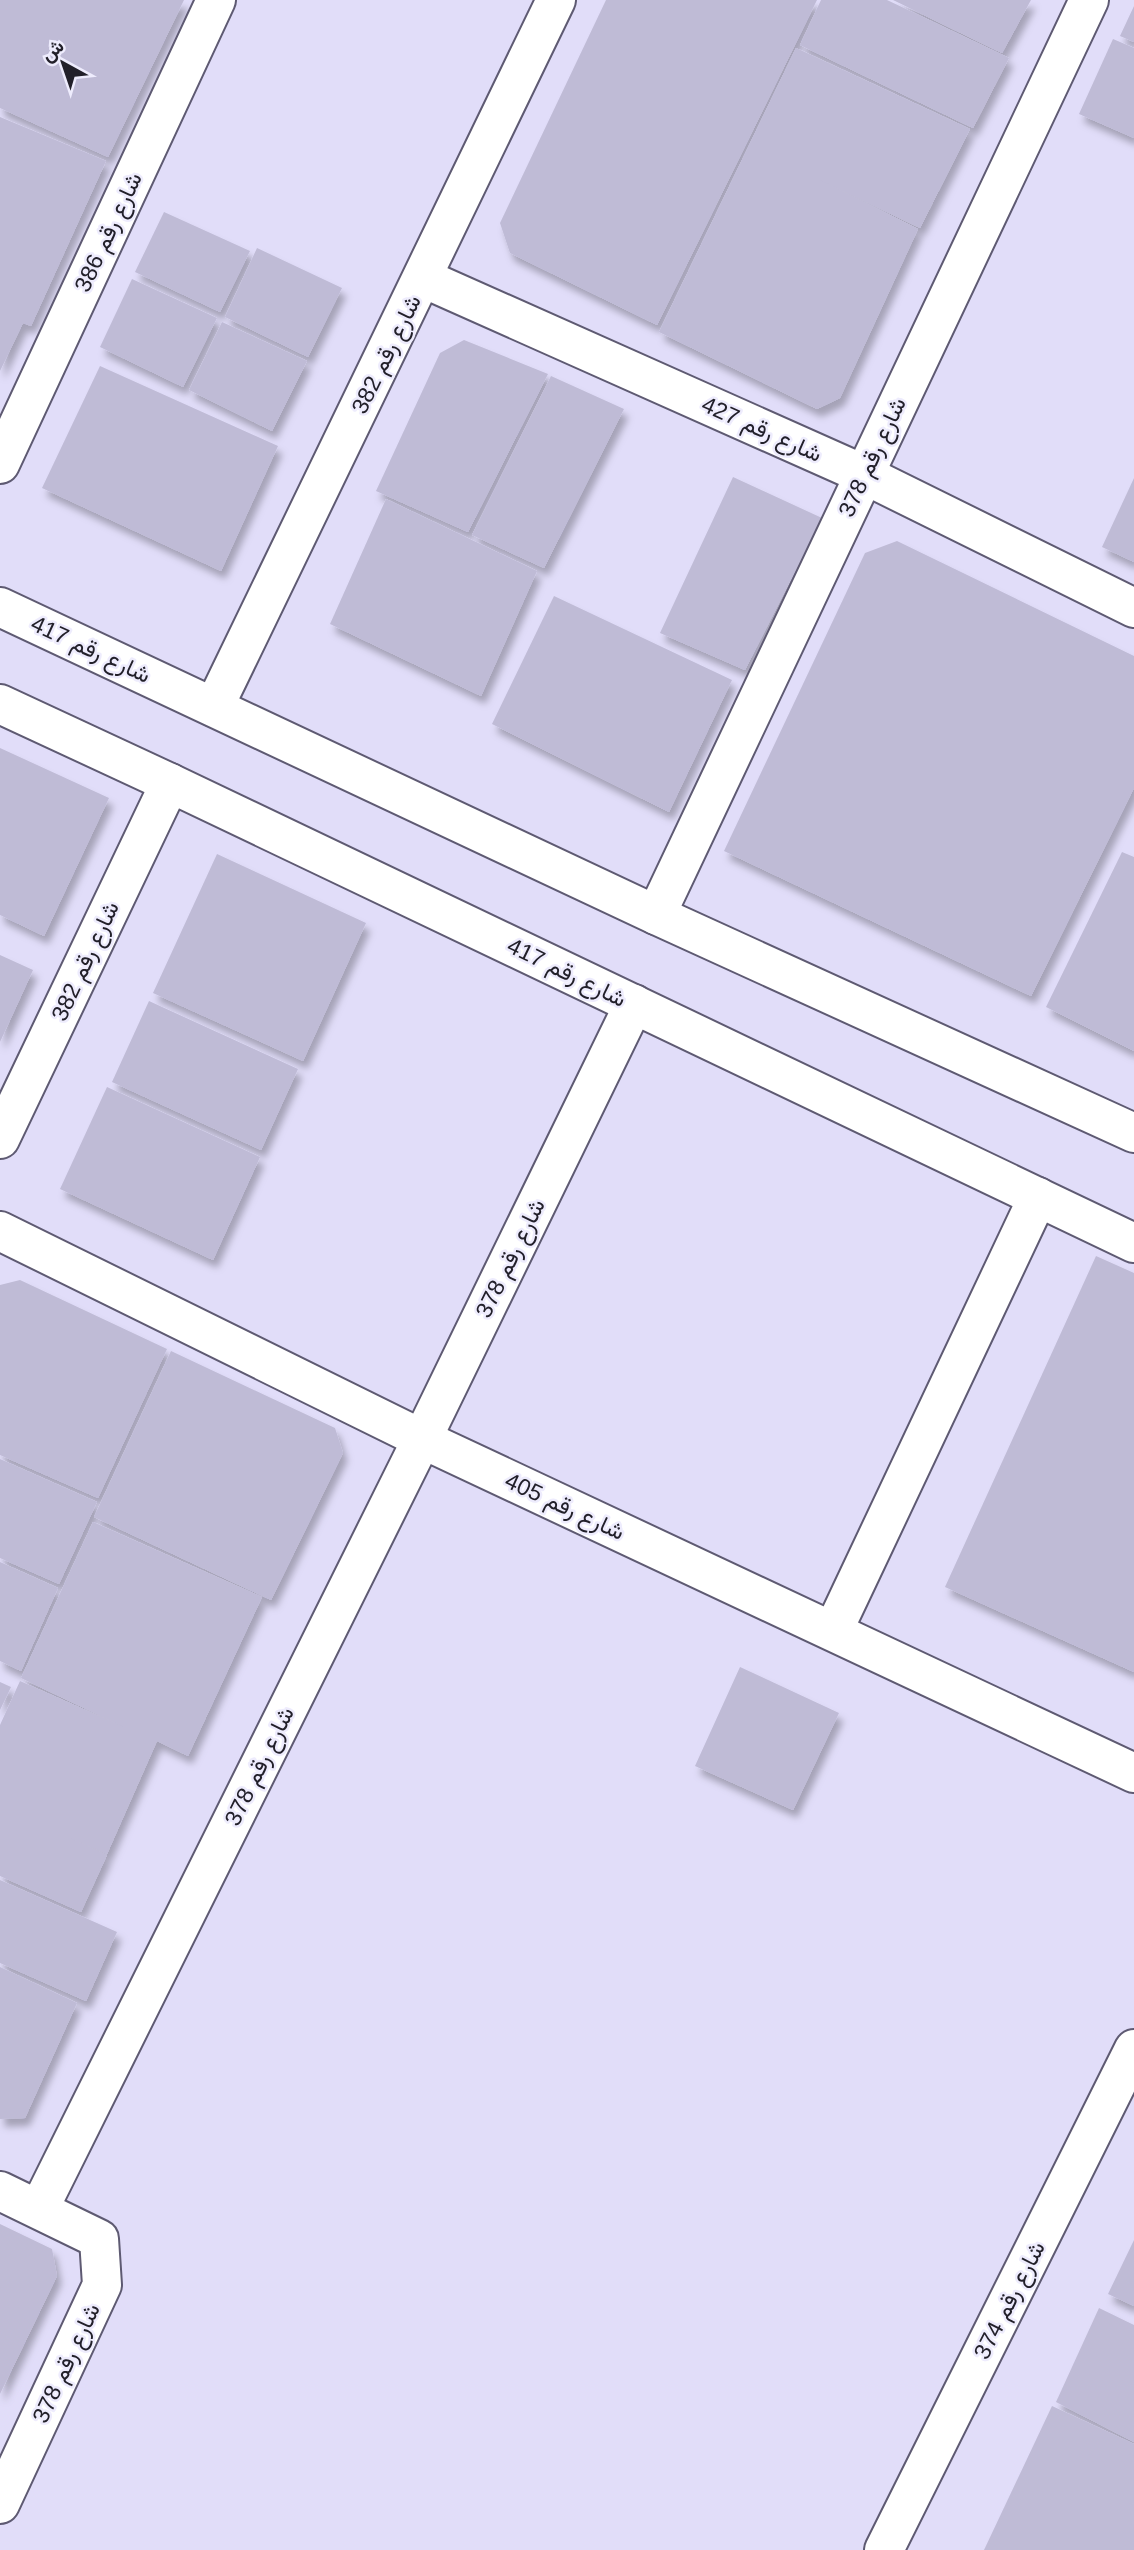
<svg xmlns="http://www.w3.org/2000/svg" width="1134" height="2550" font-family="Arial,Vazirmatn,sans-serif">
<defs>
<filter id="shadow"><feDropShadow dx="4.5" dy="8" stdDeviation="3.5" flood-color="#0004"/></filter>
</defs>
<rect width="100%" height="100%" fill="#e1ddf9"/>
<!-- building -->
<g fill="#bfbbd6" filter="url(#shadow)">
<polygon points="0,0 184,0 108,157 0,108"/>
<polygon points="606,0 817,0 657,325 510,253 500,223"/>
<polygon points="821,0 887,0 1009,58 973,128 800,45"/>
<polygon points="893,0 1031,0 1002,53"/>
<polygon points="1134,6 1134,42 1120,36"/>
<polygon points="1113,39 1134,48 1134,138 1079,114"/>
<polygon points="796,48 970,129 920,228 818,179 918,229 840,398 817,409 659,332"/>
<polygon points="0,117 106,161 31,326 23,323 0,371"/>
<polygon points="164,212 250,251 220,312 135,272"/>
<polygon points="257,248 342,288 308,357 225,317"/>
<polygon points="132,279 217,318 183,387 100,347"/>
<polygon points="222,322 307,361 272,431 189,390"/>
<polygon points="464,340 548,374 468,532 376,491 440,353"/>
<polygon points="100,366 278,446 221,571 42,488"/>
<polygon points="551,376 624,409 544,568 472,535"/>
<polygon points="733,477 822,518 745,670 660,633"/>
<polygon points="1134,478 1134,562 1102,547"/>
<polygon points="386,499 537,571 481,696 330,624"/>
<polygon points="897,541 1134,656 1134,788 1031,996 724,851 865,553"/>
<polygon points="554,596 732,680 669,812 492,724"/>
<polygon points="0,748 109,798 44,936 0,915"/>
<polygon points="1122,852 1134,857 1134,1051 1046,1007"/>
<polygon points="217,854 366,923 303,1061 153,993"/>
<polygon points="0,955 33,970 0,1042"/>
<polygon points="149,1001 298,1069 261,1150 112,1082"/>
<polygon points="107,1087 260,1157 213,1260 60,1189"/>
<polygon points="1096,1256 1134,1273 1134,1672 945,1587"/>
<polygon points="20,1280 167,1349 98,1498 0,1455 0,1285"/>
<polygon points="171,1351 335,1428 343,1453 271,1600 94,1517"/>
<polygon points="0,1459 97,1502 59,1584 0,1558"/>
<polygon points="93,1522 262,1597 188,1756 157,1741 107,1854 70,1838 107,1855 81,1912 0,1876 0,1725 20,1681 124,1727 21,1678"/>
<polygon points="0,1562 58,1588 21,1671 0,1661"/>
<polygon points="740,1667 839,1713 793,1810 695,1766"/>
<polygon points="0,1682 11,1687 0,1710"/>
<polygon points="0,1880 117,1932 86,2001 0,1963"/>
<polygon points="0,1967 77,2003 25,2118 0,2119"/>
<polygon points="0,2224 52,2249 57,2276 0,2394"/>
<polygon points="1134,2240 1134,2306 1108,2294"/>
<polygon points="1099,2308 1134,2325 1134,2442 1056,2402"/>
<polygon points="1052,2406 1134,2444 1134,2550 984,2550"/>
</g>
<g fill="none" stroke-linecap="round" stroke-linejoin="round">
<defs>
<g id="minor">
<polyline points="423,278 863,474 1134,608"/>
<polyline points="0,464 216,0"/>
<polyline points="0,607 656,915 1134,1133"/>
<polyline points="0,704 170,783 1134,1243"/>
<polyline points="214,707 556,0"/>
<polyline points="656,915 1089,0"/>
<polyline points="0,1139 170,783"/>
<polyline points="0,1231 422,1439 1134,1773"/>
<polyline points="833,1631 1038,1197"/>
<polyline points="0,2191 99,2239 102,2285 0,2504"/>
<polyline points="39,2209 422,1439 634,1004"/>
<polyline points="884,2550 1134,2049"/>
</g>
</defs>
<!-- minor casing -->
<use href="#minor" stroke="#5e5a72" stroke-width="42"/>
<!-- minor -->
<use href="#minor" stroke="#fff" stroke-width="38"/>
</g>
<g text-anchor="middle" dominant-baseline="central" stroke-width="5" stroke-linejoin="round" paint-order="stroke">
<!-- street labels -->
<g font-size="23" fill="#22202a" stroke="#eeecfd">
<text transform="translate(108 232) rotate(-65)">شارع رقم 386</text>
<text transform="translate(386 354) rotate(-64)">شارع رقم 382</text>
<text transform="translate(762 429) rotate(24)">شارع رقم 427</text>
<text transform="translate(872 457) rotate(-65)">شارع رقم 378</text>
<text transform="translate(91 649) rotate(25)">شارع رقم 417</text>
<text transform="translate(85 961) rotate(-65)">شارع رقم 382</text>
<text transform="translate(567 972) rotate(26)">شارع رقم 417</text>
<text transform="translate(510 1258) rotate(-64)">شارع رقم 378</text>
<text transform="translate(565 1506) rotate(25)">شارع رقم 405</text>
<text transform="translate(259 1766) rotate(-64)">شارع رقم 378</text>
<text transform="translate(1009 2300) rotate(-63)">شارع رقم 374</text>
<text transform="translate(66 2363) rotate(-65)">شارع رقم 378</text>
</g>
</g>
<!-- north arrow -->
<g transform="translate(63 63) rotate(320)" stroke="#eeecfd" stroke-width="5" paint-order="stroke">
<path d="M0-5L12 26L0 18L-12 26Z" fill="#22202a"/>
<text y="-10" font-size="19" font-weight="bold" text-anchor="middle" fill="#22202a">ش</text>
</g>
</svg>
